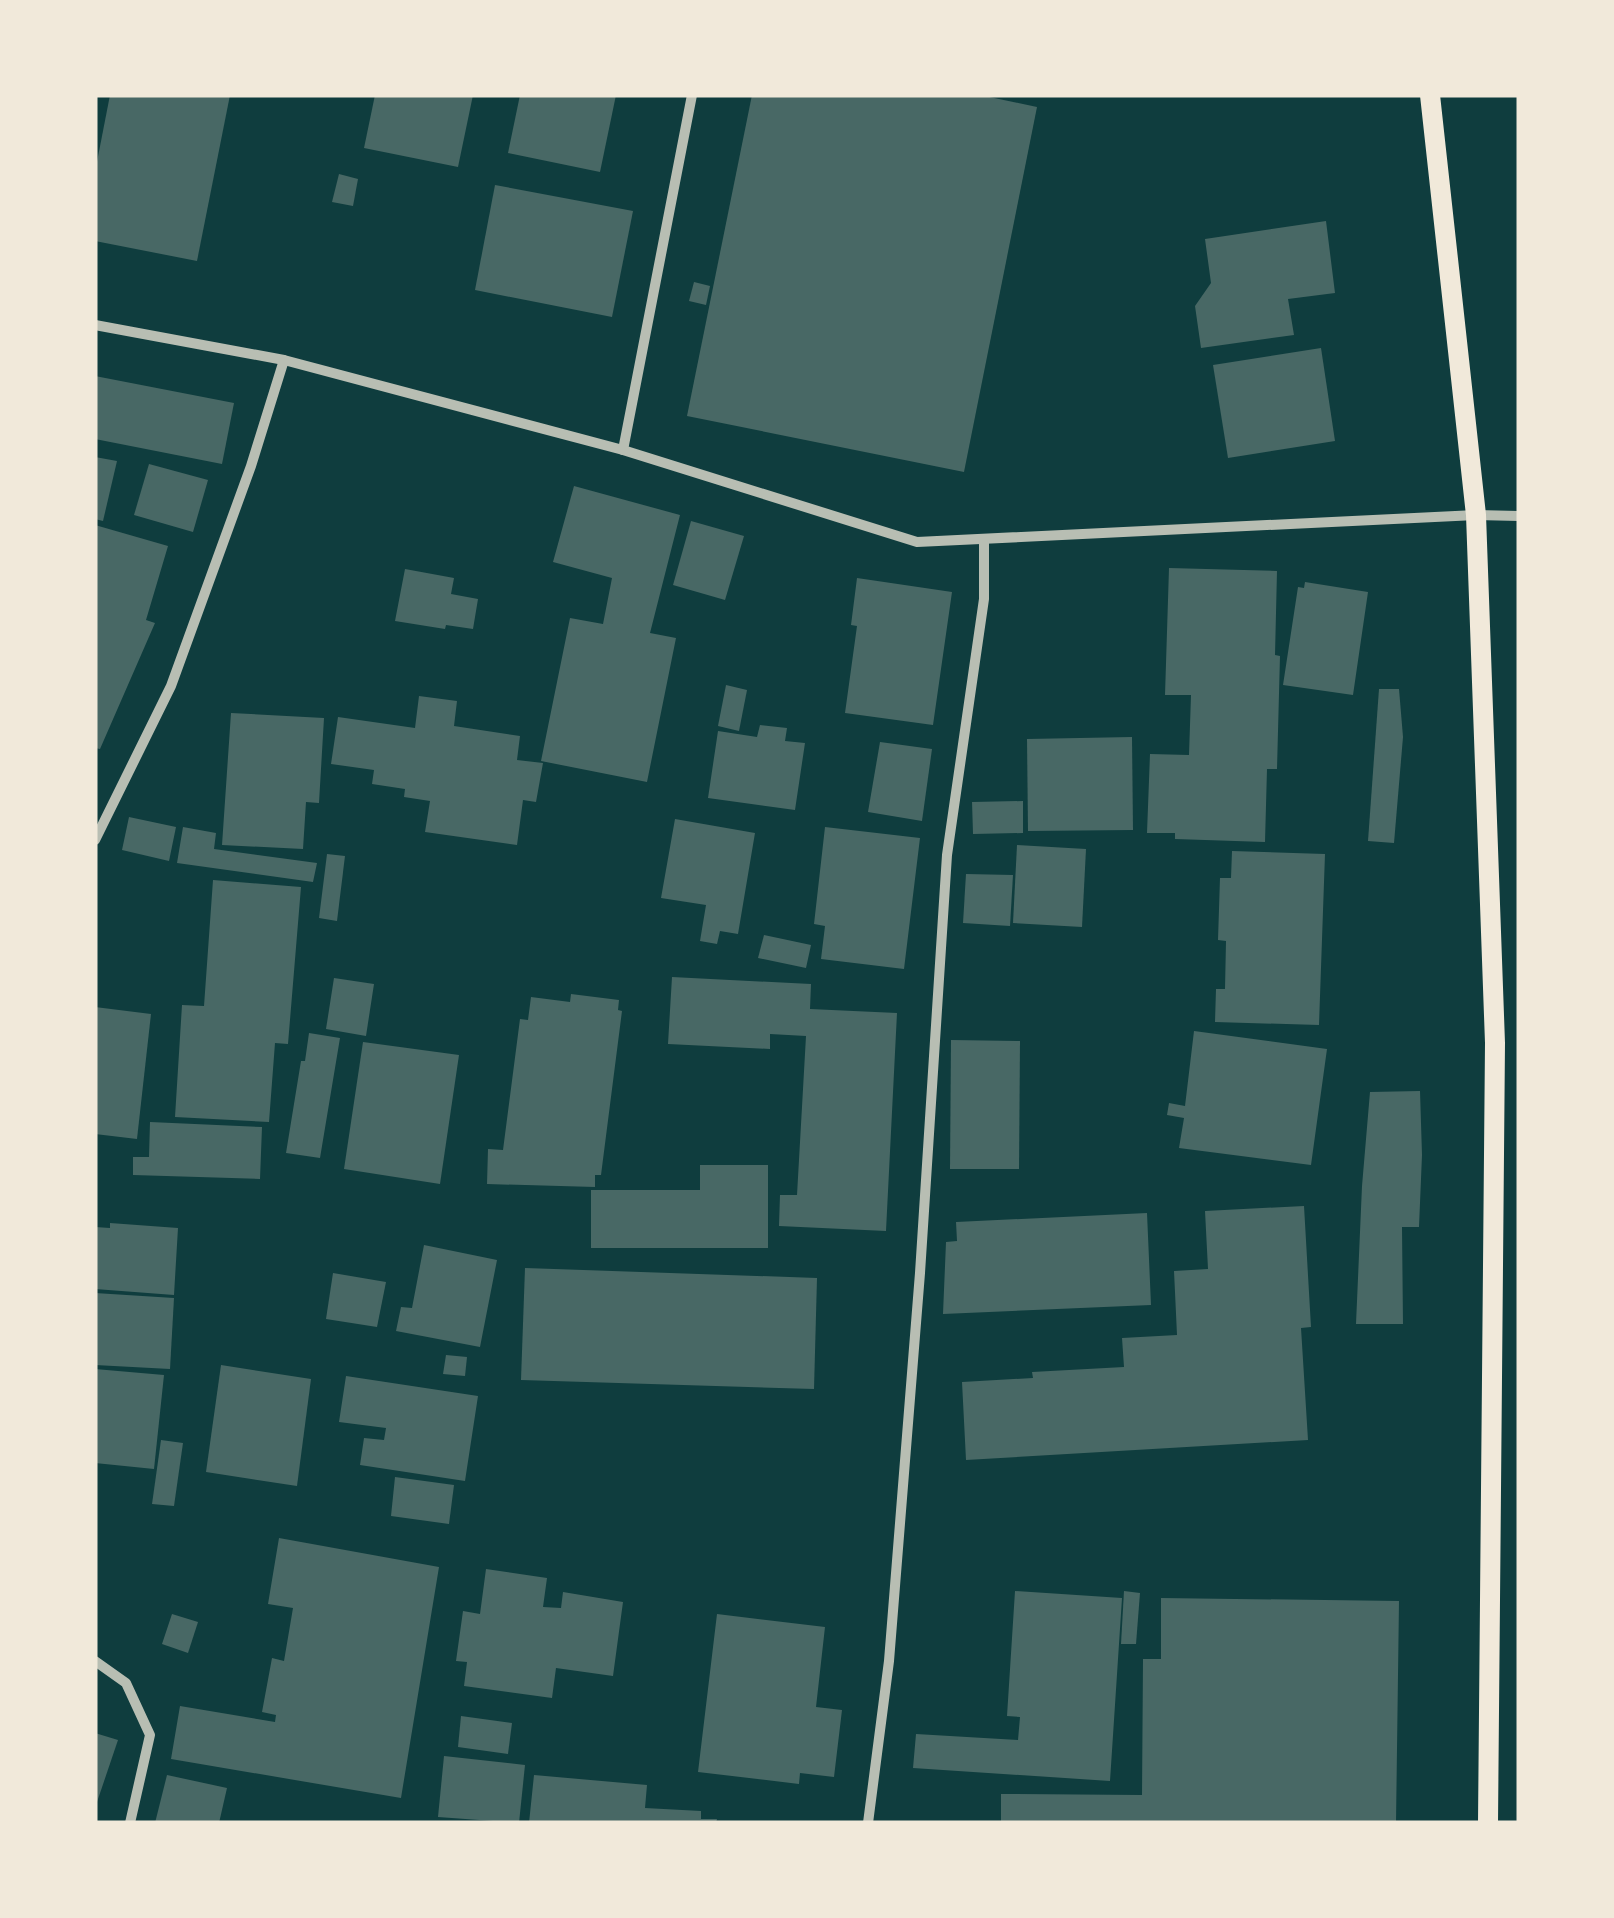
<svg xmlns="http://www.w3.org/2000/svg" width="1614" height="1918" font-family="Roboto,sans-serif">
<rect width="100%" height="100%" fill="#0f3d3e"/>
<!-- building -->
<g fill="#486865">
<polygon points="110,95 230,95 197,261 95,241 95,172"/>
<polygon points="375,95 473,95 458,167 364,148"/>
<polygon points="520,95 616,95 600,172 508,153"/>
<polygon points="752,95 980,95 1037,107 964,472 687,416"/>
<polygon points="339,174 358,179 353,206 332,202"/>
<polygon points="495,185 633,211 612,317 475,290"/>
<polygon points="1326,221 1335,293 1288,299 1294,335 1201,348 1195,306 1211,283 1205,239"/>
<polygon points="694,282 710,286 706,305 689,301"/>
<polygon points="1321,348 1335,441 1228,458 1213,365"/>
<polygon points="95,376 234,403 222,464 95,439"/>
<polygon points="95,457 117,461 103,521 95,519"/>
<polygon points="149,464 208,480 193,532 134,515"/>
<polygon points="574,486 680,515 650,633 676,638 647,782 541,761 570,618 603,624 612,578 553,562"/>
<polygon points="691,521 744,536 725,600 673,585"/>
<polygon points="95,525 168,546 146,620 155,623 100,749 95,748"/>
<polygon points="1169,568 1277,571 1275,655 1280,656 1277,769 1267,769 1265,842 1175,839 1175,833 1147,833 1150,754 1189,755 1191,695 1165,695"/>
<polygon points="405,569 454,578 451,594 478,599 473,629 446,625 445,629 395,621"/>
<polygon points="857,578 952,592 933,725 845,713 857,626 851,625"/>
<polygon points="1305,582 1368,592 1353,695 1283,685 1298,587 1304,588"/>
<polygon points="726,685 747,690 739,731 718,726"/>
<polygon points="1379,689 1399,689 1403,737 1394,843 1368,841"/>
<polygon points="419,696 457,701 454,726 520,736 517,760 543,763 536,802 523,800 517,845 425,832 430,801 404,797 405,789 372,784 374,770 331,764 338,717 415,728"/>
<polygon points="231,713 324,718 319,803 306,802 303,849 222,845"/>
<polygon points="760,725 787,728 785,741 805,743 795,810 708,798 718,731 757,737"/>
<polygon points="1132,737 1133,830 1028,831 1027,739"/>
<polygon points="880,742 932,749 922,821 868,812"/>
<polygon points="1023,801 1023,833 973,834 972,802"/>
<polygon points="129,817 176,827 169,861 122,850"/>
<polygon points="675,819 755,833 738,934 720,931 717,944 700,941 706,905 661,898"/>
<polygon points="183,827 216,833 214,849 317,863 313,882 177,863"/>
<polygon points="825,827 920,838 904,969 821,959 825,926 814,924"/>
<polygon points="1017,845 1086,849 1082,927 1013,923"/>
<polygon points="1232,851 1325,854 1319,1025 1215,1022 1216,989 1225,989 1226,941 1218,940 1220,878 1231,878"/>
<polygon points="327,854 345,856 337,921 319,918"/>
<polygon points="966,874 1013,875 1010,926 963,923"/>
<polygon points="213,880 301,887 288,1044 275,1043 269,1122 175,1117 182,1005 204,1006"/>
<polygon points="764,935 811,945 806,968 758,958"/>
<polygon points="672,977 811,984 810,1009 897,1013 886,1231 779,1226 780,1195 797,1195 806,1036 770,1034 770,1049 668,1044"/>
<polygon points="334,978 374,984 366,1036 326,1029"/>
<polygon points="571,994 619,1000 618,1010 622,1011 601,1175 595,1175 595,1187 487,1184 488,1149 503,1150 520,1019 528,1020 531,997 570,1002"/>
<polygon points="95,1007 151,1014 137,1139 95,1134"/>
<polygon points="1194,1031 1327,1049 1311,1165 1179,1148 1184,1118 1167,1115 1169,1103 1185,1106"/>
<polygon points="309,1033 340,1038 320,1158 286,1153 301,1061 305,1061"/>
<polygon points="951,1040 1020,1041 1019,1169 950,1169"/>
<polygon points="363,1042 459,1055 440,1184 344,1169"/>
<polygon points="1420,1091 1422,1155 1419,1227 1402,1227 1403,1324 1356,1324 1362,1186 1370,1092"/>
<polygon points="150,1122 262,1127 260,1179 133,1175 133,1157 149,1157"/>
<polygon points="700,1165 768,1165 768,1248 591,1248 591,1190 700,1190"/>
<polygon points="1304,1206 1311,1327 1301,1328 1308,1440 966,1460 962,1382 1033,1378 1032,1372 1124,1367 1122,1338 1177,1335 1174,1271 1208,1269 1205,1211"/>
<polygon points="1147,1213 1151,1305 943,1314 946,1242 957,1241 956,1222"/>
<polygon points="110,1223 178,1228 174,1295 95,1289 95,1227 110,1228"/>
<polygon points="424,1245 497,1260 480,1347 396,1331 401,1307 412,1308"/>
<polygon points="525,1268 817,1278 814,1389 521,1380"/>
<polygon points="333,1273 386,1282 377,1327 326,1319"/>
<polygon points="95,1293 174,1298 170,1369 95,1365"/>
<polygon points="446,1355 467,1357 465,1376 443,1374"/>
<polygon points="221,1365 311,1379 297,1486 206,1472"/>
<polygon points="95,1369 164,1375 154,1469 95,1463"/>
<polygon points="346,1376 478,1396 465,1481 360,1465 364,1438 384,1440 386,1428 339,1422"/>
<polygon points="161,1440 183,1443 174,1506 152,1504"/>
<polygon points="395,1477 454,1485 449,1524 391,1516"/>
<polygon points="279,1538 439,1567 401,1798 171,1759 180,1706 275,1722 276,1715 262,1712 272,1658 284,1661 293,1608 268,1604"/>
<polygon points="486,1569 547,1578 543,1607 561,1608 563,1592 623,1602 613,1676 556,1668 552,1698 464,1686 467,1662 456,1661 463,1611 480,1614"/>
<polygon points="1015,1591 1122,1598 1110,1781 913,1768 916,1734 1018,1740 1020,1717 1007,1716"/>
<polygon points="1124,1591 1140,1593 1136,1644 1121,1644"/>
<polygon points="1161,1598 1399,1601 1396,1823 1001,1823 1001,1794 1142,1795 1143,1659 1161,1659"/>
<polygon points="172,1614 198,1622 188,1653 162,1644"/>
<polygon points="717,1614 825,1627 816,1707 842,1710 834,1777 800,1773 799,1784 698,1772"/>
<polygon points="461,1716 512,1723 508,1754 458,1747"/>
<polygon points="95,1733 118,1740 96,1805 95,1805"/>
<polygon points="444,1756 525,1765 519,1823 438,1817"/>
<polygon points="167,1775 227,1788 219,1823 155,1823"/>
<polygon points="534,1775 647,1785 645,1808 701,1811 701,1819 717,1819 716,1823 529,1823"/>
</g>
<g fill="none" stroke-linecap="round" stroke-linejoin="round">
<!-- minor -->
<g stroke="#b8beb3" stroke-width="10">
<polyline points="95,325 284,360 623,450 917,542 1476,515 1519,516"/>
<polyline points="623,450 692,95"/>
<polyline points="95,840 171,686 251,466 284,360"/>
<polyline points="95,1661 126,1683 150,1735 130,1823"/>
<polyline points="868,1823 889,1661 920,1273 947,855 984,599 984,539"/>
</g>
<!-- secondary -->
<polyline stroke="#f1e9da" stroke-width="20" points="1430,95 1476,515 1495,1043 1488,1823"/>
</g>
<!-- border -->
<rect width="1614" height="1918" fill="none" stroke="#f1e9da" stroke-width="195"/>
</svg>
